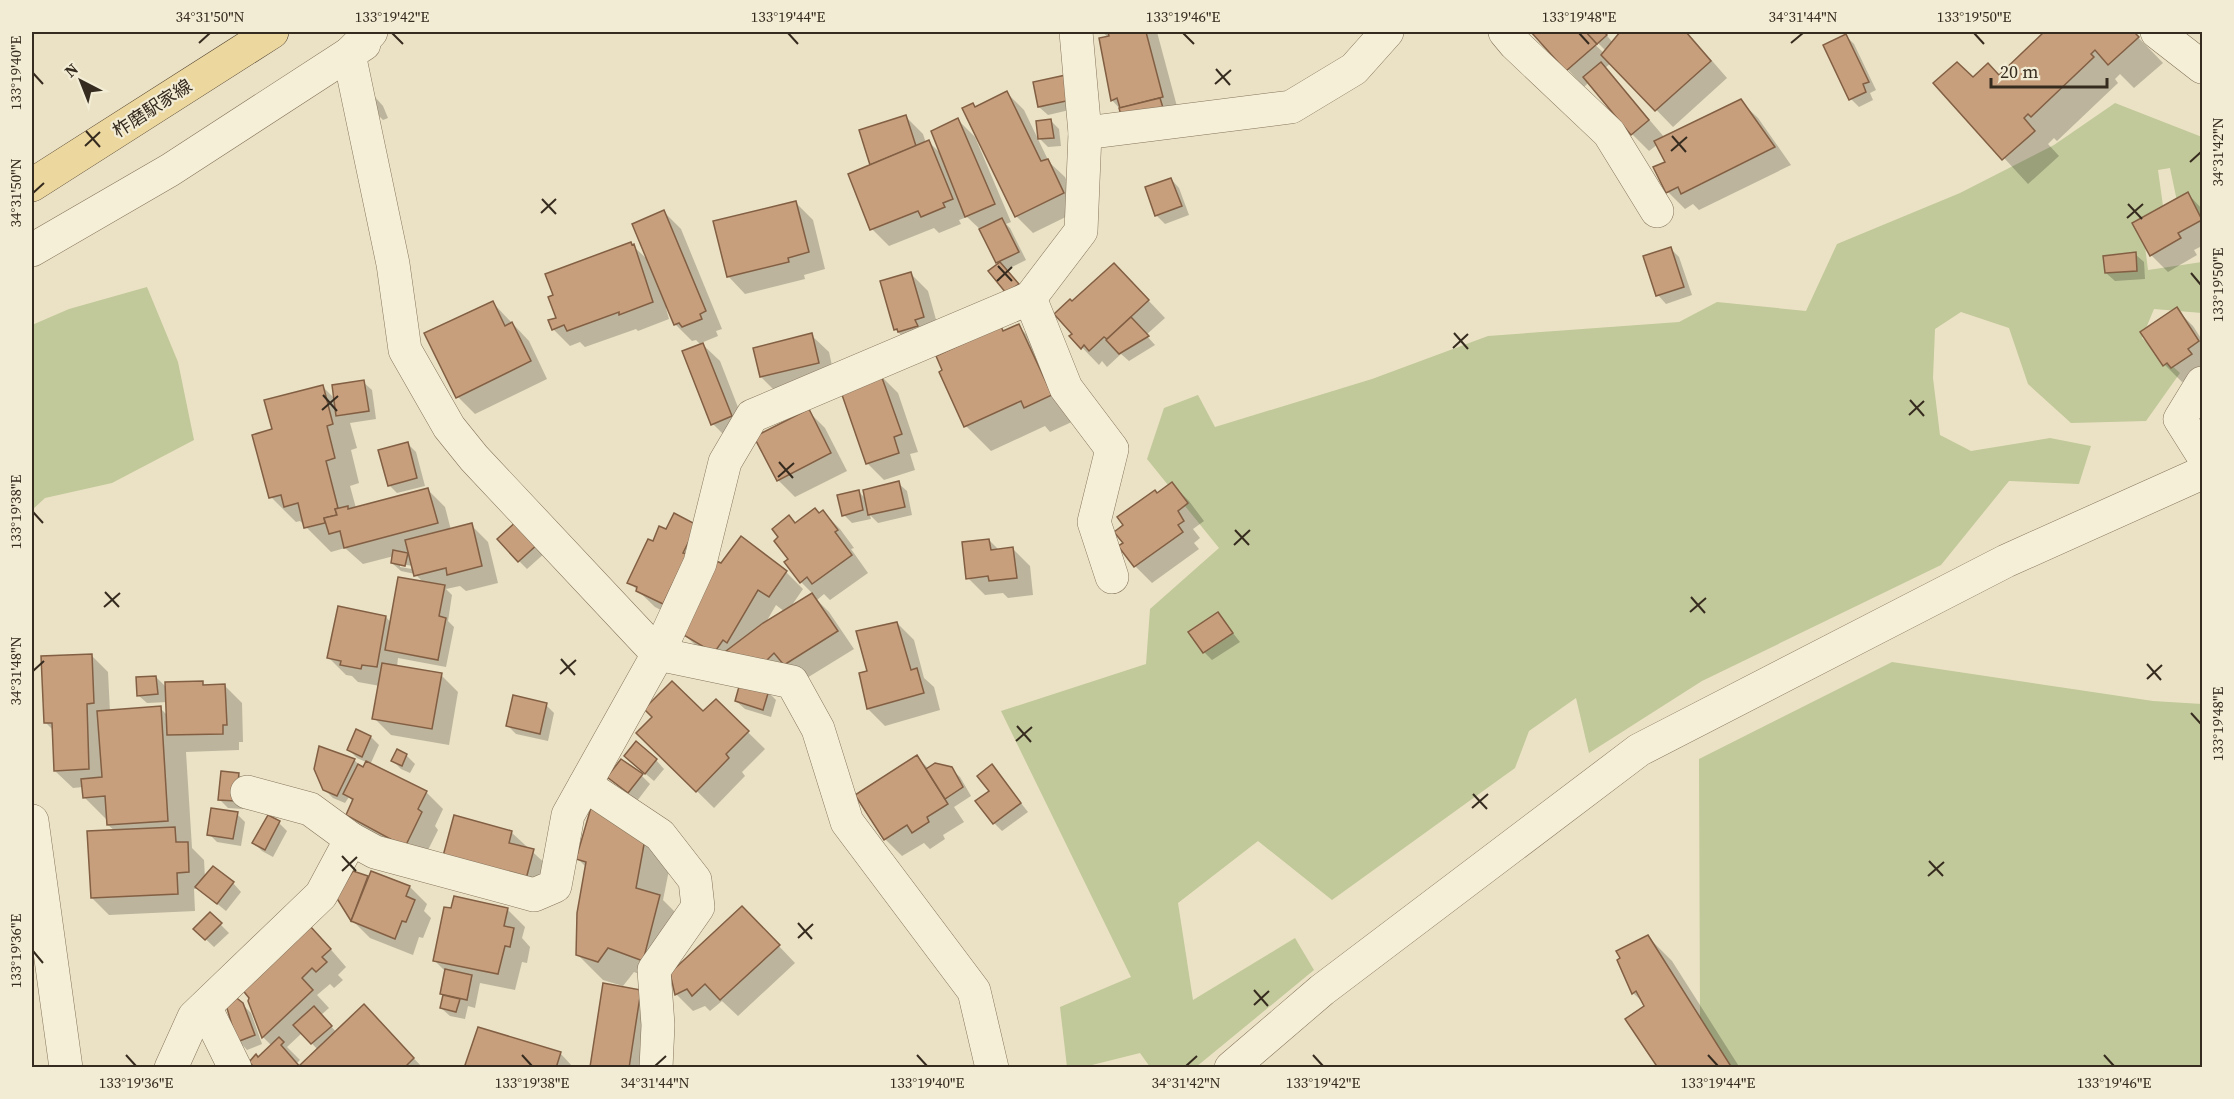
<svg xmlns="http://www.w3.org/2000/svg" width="2234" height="1099" font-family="'Source Serif 4','Noto Sans JP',serif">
<rect width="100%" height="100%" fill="#ebe2c5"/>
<!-- green -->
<g fill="#c1c899">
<polygon points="2115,103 2202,137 2202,224 2178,206 2170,168 2158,170 2164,213 2142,222 2148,270 2202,262 2202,313 2154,309 2142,338 2180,373 2146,421 2071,423 2028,384 2009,328 1961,312 1935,329 1933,378 1940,435 1971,451 2050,438 2091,446 2079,484 2009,481 1941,565 1702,681 1589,753 1576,698 1529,731 1515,768 1332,900 1258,841 1178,903 1193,1000 1295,938 1314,970 1196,1067 1150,1067 1140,1053 1084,1067 1067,1067 1060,1007 1131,977 1001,711 1146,664 1150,609 1219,548 1147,459 1164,408 1198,395 1215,427 1372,379 1488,336 1679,322 1717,302 1806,311 1837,244 1960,193 2054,145"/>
<polygon points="147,287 178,362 194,440 112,483 45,498 32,510 32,325 69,309"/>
<polygon points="1892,662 2153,701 2202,704 2202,1067 1718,1067 1700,1018 1699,759"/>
</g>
<!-- shadow -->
<g fill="#0003" fill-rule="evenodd">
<polygon points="1102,32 1157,32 1179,114 1120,109 1112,100 1108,37"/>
<path d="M1533 32H1604L1613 43 1622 32H1687L1727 78 1673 127 1611 63 1605 68 1665 138 1740 101 1758 118 1791 165 1699 210 1693 204 1685 209 1668 192 1667 163 1658 144 1649 151 1632 134 1589 82 1584 87ZM1592 37 1606 51V55L1590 40Z"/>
<polygon points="2047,32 2133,32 2163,63 2134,88 2120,74 2115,79 2118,83 2057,141 2054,138 2048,144 2059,156 2028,184 1935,83 1999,77"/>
<polygon points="1846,36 1854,44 1876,90 1870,93 1873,100 1859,107 1851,99"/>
<polygon points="1035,83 1078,108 1048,115 1039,107"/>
<polygon points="1007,93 1024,110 1049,162 1065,177 1080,210 1033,233 1016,216 976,108"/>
<polygon points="375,97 383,106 388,118 383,120 375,112 370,100"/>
<polygon points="906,117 923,134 926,143 929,142 942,155 958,120 975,137 1011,222 1006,224 1010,228 1026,260 1006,270 1026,293 1015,301 983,232 967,217 959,220 961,224 939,233 934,228 889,246 872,229 872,165"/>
<polygon points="1051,121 1059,129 1061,146 1048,147 1040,139"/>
<polygon points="1171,179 1179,188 1189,215 1165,224 1157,216 1147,188"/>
<polygon points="2188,194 2202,209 2202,246 2194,250 2197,255 2168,272 2151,255"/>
<polygon points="796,203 813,220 825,269 804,275 805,279 745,294 728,276"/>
<polygon points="664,212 681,229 722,329 716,331 718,336 701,343 720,361 748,433 730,441 713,424 701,345 696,340 692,341 675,324 668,307 666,308 669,319 638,331 636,329 585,347 580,342 570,346 553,329 558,318 633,246 648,260"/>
<polygon points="1671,249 1679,257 1692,295 1666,304 1658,295"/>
<polygon points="2135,254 2144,262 2145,279 2115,281 2106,273"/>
<polygon points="911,274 928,291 940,334 913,347 896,330 882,282"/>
<polygon points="1131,282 1165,318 1146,335 1155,345 1129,361 1121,354 1107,367 1102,361 1099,365 1071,336 1074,334 1073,303"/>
<polygon points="493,303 529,341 547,379 475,414 458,397"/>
<polygon points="2176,309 2193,326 2202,340 2202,375 2182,382 2165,365 2142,333"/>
<polygon points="1018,326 1043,351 1076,420 1050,432 1045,426 991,451 966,426 941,373 1001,328 1005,332"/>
<polygon points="811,335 829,352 835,379 778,394 761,377"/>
<polygon points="881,376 898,393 918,452 910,454 915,470 884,480 867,463"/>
<path d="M363 382 372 390 376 419 350 423 357 448 351 450 359 483 350 486 356 508 428 490 445 507 451 530 471 525 488 542 498 583 466 591 460 586 446 589 452 595 448 621 454 627 446 667 398 658 397 667 441 675 458 692 449 745 391 735 374 718 380 686 358 682 352 676 346 675 329 658 386 617 391 623 424 583 415 574 401 571 392 563 394 556 363 564 345 548 331 552 300 521 296 522 271 497 274 430 322 386 335 399ZM400 564 413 566 412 569 400 567Z"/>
<polygon points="808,411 825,428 847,471 795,497 778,480"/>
<polygon points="407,443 416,452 425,486 397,493 389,485"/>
<polygon points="898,483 907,491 912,515 878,523 870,515 871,519 852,523 844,515 858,491 866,499"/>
<polygon points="1172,484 1189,501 1204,521 1193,529 1200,538 1194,543 1199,549 1152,583 1135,566 1125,543 1158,494"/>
<path d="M823 512 840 529 854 548 851 549 868 573 830 600 824 594 817 600 829 612 854 649 802 681 701 651 684 634 721 565 741 538 786 572 803 589 790 608 813 594 801 582 790 559 789 517 796 524ZM776 605 785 612 765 624Z"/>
<polygon points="518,522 546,552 527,569 519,561"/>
<polygon points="696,526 680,620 655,607 629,582 653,543 666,531"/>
<polygon points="989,540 999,550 1013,549 1030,566 1033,595 1008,598 1003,593 985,595 968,578"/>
<polygon points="1218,614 1240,642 1212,660 1204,652"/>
<polygon points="897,623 914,640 924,678 934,687 940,710 885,726 868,709 863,688 869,672"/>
<polygon points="91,655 108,672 110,712 160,708 168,716 168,702 147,703 138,695 156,677 167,688 202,683 206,687 225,686 242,703 243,742 239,742 239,750 186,752 192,848 204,860 205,878 233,883 241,892 226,911 199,889 194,889 195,911 109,915 92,898 115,831 108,825 108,821 84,797 83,787 73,788 55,771 54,731 46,723"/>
<polygon points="768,692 776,700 771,717 745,709 736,701"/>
<polygon points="716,701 765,749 742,772 745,776 714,808 638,733 703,713"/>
<polygon points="546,705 554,713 548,741 516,734 507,725"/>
<polygon points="371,737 379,745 370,765 426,792 443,809 435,826 438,830 422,862 365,831 348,814 353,802 349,797 345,803 333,798 324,789 354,760 364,769 366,762 357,758 349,750"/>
<polygon points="398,751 406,755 415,764 410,773 401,769 393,761"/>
<polygon points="917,757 929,769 951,769 960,777 971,796 954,807 964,822 943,835 945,839 930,849 924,843 902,856 885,839 857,795"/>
<polygon points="656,760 664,769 654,781 634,764"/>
<polygon points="992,766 1028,812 1002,831 994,823 991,792"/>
<polygon points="238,774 246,782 243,809 228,808 219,799"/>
<polygon points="642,776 650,784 637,801 609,777"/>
<polygon points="237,814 245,822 241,846 217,842 209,834"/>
<polygon points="279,823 287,831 273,857 262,851 254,843"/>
<polygon points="511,832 550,868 543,895 462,873"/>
<polygon points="644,840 670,865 663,900 685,922 668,985 634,972 623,986 603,980 578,955 586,867 578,859"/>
<polygon points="367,878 410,887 427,904 424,911 431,918 423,938 419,937 413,955 370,938 352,920 338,897"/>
<polygon points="455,897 508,910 525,927 522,938 530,947 527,963 522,962 515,990 480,983 475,1008 468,1006 465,1019 450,1016 441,1008 444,996 441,994 446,972 435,961"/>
<polygon points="210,914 229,933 214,947 195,929"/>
<polygon points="759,925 795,963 738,1016 722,1001 710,1011 705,1006 693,1011 676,994"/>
<polygon points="1647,936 1672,961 1740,1068 1660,1068 1647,1006 1633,993 1622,959"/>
<path d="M327 945 346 967 338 975 343 980 334 988 330 984 317 995 329 1008 321 1015 337 1033 381 1024 423 1068H257L258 1059 272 1046 263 1037 250 1001ZM302 1033 318 1050 300 1067 297 1063 300 1060 287 1047Z"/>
<polygon points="641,991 648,1068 593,1068 591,1066"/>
<polygon points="242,1004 251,1013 262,1044 247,1050 239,1041"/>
<polygon points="560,1053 574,1068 466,1068"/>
</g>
<!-- building -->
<g fill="#c79f7d" stroke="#825f43" stroke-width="1.5">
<polygon points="1108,32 1146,32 1163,97 1120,108 1117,98 1111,101 1099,38 1109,36"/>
<polygon points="1531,32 1586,32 1597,44 1566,71"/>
<polygon points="1586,32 1604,32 1607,35 1597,44"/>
<polygon points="1620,32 1686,32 1711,61 1655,111 1601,55"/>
<polygon points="2044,32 2134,32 2139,37 2108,65 2095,50 2091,54 2094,57 2031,117 2028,114 2024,118 2035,131 2002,160 1933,83 1957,62 1973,77 1988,63 1999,75"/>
<polygon points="1846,34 1869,82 1863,84 1866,92 1849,100 1823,45"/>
<polygon points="1601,62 1649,120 1631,135 1583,77"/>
<polygon points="1066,75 1071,100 1038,107 1033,82"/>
<polygon points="1007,91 1041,161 1048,159 1064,193 1015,217 962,108 973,103 975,107"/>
<polygon points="1160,98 1164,111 1122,119 1119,108"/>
<polygon points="1741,99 1775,147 1681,194 1678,187 1666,193 1653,167 1665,162 1654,141"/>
<polygon points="906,115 916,146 870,165 859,130"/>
<polygon points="958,118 995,204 965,217 931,131"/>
<polygon points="1051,119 1054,138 1038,139 1036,121"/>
<polygon points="929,140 953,199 943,203 945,207 921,217 918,211 870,230 848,174"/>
<polygon points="1171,178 1182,206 1155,216 1145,187"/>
<polygon points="2188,192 2202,220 2178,233 2181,238 2150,256 2132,223"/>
<polygon points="796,201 809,252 788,258 789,262 727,277 713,221"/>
<polygon points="664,210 706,311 700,314 702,319 682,327 679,323 674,325 632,224"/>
<polygon points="1002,218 1019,252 996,263 979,229"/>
<polygon points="631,242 632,245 634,244 653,302 619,315 619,312 567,331 564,325 552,330 548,320 556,318 548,297 553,295 545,274"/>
<polygon points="1671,247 1684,287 1656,296 1643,256"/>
<polygon points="2136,252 2137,271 2105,273 2103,256"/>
<polygon points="1000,262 1019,284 1006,293 988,271"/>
<polygon points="1114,263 1149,300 1107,339 1104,337 1089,351 1084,345 1081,349 1069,336 1072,334 1054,314 1070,299 1072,301"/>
<polygon points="911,272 924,317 915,320 918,326 898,332 897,329 894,330 880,281"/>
<polygon points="493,301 505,326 512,322 531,361 456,398 424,333"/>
<polygon points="2177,307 2199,341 2188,349 2192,354 2171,368 2167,363 2163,366 2140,332"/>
<polygon points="1131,317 1149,336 1119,354 1106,340"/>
<polygon points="1019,324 1052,395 1024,408 1021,401 964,427 939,372 942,370 936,356 1001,326 1003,331"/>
<polygon points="812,333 819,363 760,377 753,348"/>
<polygon points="703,343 732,416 711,425 682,351"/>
<polygon points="881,375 902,434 894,437 899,453 866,464 840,389"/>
<polygon points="364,380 369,411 336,416 332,385"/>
<polygon points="323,385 333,424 327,426 335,458 326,461 338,508 335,509 337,515 324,518 325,523 304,528 298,503 284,507 281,495 269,498 252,435 272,429 264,400"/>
<polygon points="809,409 831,453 777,481 754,437"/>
<polygon points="408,442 417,478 388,486 378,450"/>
<polygon points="899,481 905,507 868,515 863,490"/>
<polygon points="1172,482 1188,503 1178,511 1184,521 1178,525 1183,532 1134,567 1118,546 1123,543 1114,532 1123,525 1117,517 1155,490 1157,493"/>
<polygon points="428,488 438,523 344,548 340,531 329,534 324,518 337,515 335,509 348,506 348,509"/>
<polygon points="859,490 863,510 842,516 837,495"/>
<polygon points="815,508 819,513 823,510 838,530 835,532 852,555 812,584 807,577 800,583 784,562 788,559 774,541 778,537 772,529 789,515 795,523"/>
<polygon points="674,513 697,525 683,553 687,554 663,604 636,591 637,587 627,583 648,539 653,541 659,526 666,529"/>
<polygon points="518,520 539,543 518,562 497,539"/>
<polygon points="472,523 482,566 447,575 446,568 414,576 405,540"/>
<polygon points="741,536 787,571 769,597 758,590 727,643 723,640 714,653 682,634 714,560 721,563"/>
<polygon points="989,539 991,550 1013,547 1017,578 989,581 988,576 966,579 962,542"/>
<polygon points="393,550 408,553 405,566 391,563"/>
<polygon points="398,577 445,585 439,616 446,618 438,660 385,650"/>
<polygon points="812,593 838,631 784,665 774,653 761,666 726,651 763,623"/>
<polygon points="338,606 386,616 377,667 362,665 361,669 340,665 341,661 327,658"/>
<polygon points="1218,612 1233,633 1203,653 1188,632"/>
<polygon points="897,622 911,670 917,668 924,693 867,709 859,673 867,671 856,631"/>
<polygon points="92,654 94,703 87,704 89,769 54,771 52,723 44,723 41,656"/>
<polygon points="382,663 442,673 432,729 372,719"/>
<polygon points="156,676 158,694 137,696 136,677"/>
<polygon points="203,681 203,685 225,684 227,725 223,725 223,734 167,735 165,682"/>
<polygon points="672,681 703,711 716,699 749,731 726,754 729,758 696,792 636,733 652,717 644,709"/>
<polygon points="740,683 769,690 763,710 735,701"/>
<polygon points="513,695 547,703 540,734 506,726"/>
<polygon points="161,706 168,821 107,825 105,796 83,798 81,779 102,777 97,711"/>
<polygon points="356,729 371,736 362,757 347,750"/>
<polygon points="636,741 657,759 645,774 624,756"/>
<polygon points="319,746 355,759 337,796 323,790 314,769"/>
<polygon points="397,749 407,754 402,766 391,761"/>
<polygon points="917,755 948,804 927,817 929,822 912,833 907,825 884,840 855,795"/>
<polygon points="621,759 643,774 628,793 607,777"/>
<polygon points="366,761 427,791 418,809 422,812 405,847 346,815 353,799 343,794 358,764 363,767"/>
<polygon points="935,763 952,767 963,787 945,799 926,769"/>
<polygon points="992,764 1021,803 993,824 975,801 989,791 977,776"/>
<polygon points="221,771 239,773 236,801 218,800"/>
<polygon points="592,804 645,839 636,888 660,895 643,961 608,948 598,962 576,955 577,913 586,862 576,859"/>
<polygon points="211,808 238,812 233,839 207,835"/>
<polygon points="268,815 280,821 265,850 252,843"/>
<polygon points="454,815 512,831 509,843 534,849 526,879 443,856"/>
<polygon points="175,827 176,842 188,842 189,872 177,873 178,894 91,898 87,831"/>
<polygon points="213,866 234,882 217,904 195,887"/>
<polygon points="353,871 368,876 351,921 336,897"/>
<polygon points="371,871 410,886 406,896 415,900 406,922 402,921 395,939 351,921"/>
<polygon points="454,896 508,908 504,926 514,928 510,947 505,946 498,974 433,961 444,907 451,908"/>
<polygon points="742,906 780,945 720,1000 705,984 692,996 687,989 675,995 670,973"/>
<polygon points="210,912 222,923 205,940 193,929"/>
<polygon points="310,926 331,949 322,957 327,962 316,972 312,968 302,978 313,990 262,1038 248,1001 249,998 241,988"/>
<polygon points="1648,935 1732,1068 1658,1068 1625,1019 1644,1006 1636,991 1632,994 1617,960 1620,958 1616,951"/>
<polygon points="445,969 472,975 467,1000 440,994"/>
<polygon points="603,983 641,990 629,1068 590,1067"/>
<polygon points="443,995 460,999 456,1012 440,1008"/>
<polygon points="234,996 243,1003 255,1035 237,1042 226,1005"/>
<polygon points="364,1004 414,1058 404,1068 301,1068 299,1066"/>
<polygon points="314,1006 332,1026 311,1044 293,1025"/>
<polygon points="478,1027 561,1052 556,1068 464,1068"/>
<polygon points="279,1037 284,1042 281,1045 301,1068 255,1068 249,1062 256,1054 258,1057"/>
</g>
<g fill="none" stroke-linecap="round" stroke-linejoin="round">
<defs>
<g id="minor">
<polyline points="371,32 349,54 393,264 405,350 449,427 474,458 658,654 792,682 818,729 847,822 974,991 992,1068"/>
<polyline points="1505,32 1515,44 1609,133 1657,211"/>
<polyline points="2157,32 2202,67"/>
<polyline points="1085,133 1291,107 1354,69 1387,32"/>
<polyline points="32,250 170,170 364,44"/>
<polyline points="1030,298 1066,388 1112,449 1094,522 1112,577"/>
<polyline points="2202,383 2180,419 2202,454"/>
<polyline points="585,785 660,835 695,880 698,907 654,970 658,1025 656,1068"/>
<polyline points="247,792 310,809 351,839 375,852 534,895 555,886 568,815 658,654 700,563 725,462 752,416 1030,298 1081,231 1085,133 1076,32"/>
<polyline points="32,821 66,1068"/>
<polyline points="205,1007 235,1068"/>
<polyline points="171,1068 194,1017 321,895 351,839"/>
<polyline points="1231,1068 1322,990 1639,750 2006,561 2202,473"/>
</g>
<polyline id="major" points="32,185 272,32"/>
</defs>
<!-- minor casing -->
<use href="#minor" stroke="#85745c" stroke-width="34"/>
<!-- major casing -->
<use href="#major" stroke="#534230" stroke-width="34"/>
<!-- minor -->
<use href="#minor" stroke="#f6efd7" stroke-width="33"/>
<!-- major -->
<use href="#major" stroke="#ecd89f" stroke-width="33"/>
</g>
<!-- ticks -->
<path fill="none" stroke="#362b1f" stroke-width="2" d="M392 33 403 44M788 33 798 44M1183 33 1194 44M1579 33 1589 44M1974 33 1984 44M199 43 210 33M1791 43 1803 33M1216 69 1230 85M33 73 43 84M1215 84 1231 70M86 131 100 147M1672 136 1686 152M85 146 100 132M1671 151 1687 137M2190 162 2201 152M33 193 44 183M542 199 556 214M2128 204 2142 219M541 213 556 199M2127 218 2143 204M998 266 1012 281M2191 273 2201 285M997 281 1012 267M1454 333 1468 349M1453 348 1468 334M323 395 337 411M1910 400 1924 416M322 410 338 396M1909 415 1924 401M779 462 793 478M778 477 794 463M33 512 43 523M1235 530 1249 545M1234 545 1250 530M105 592 119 607M1691 597 1705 613M104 607 120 593M1690 612 1706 598M561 659 575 675M2147 664 2161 680M33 671 44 661M560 674 576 660M2147 679 2162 665M2191 713 2201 724M1017 726 1031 742M1016 741 1032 727M1473 794 1487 809M1472 808 1488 794M342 856 356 871M1929 861 1943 876M342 871 357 857M1928 876 1944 862M798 923 812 939M798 938 813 924M33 951 43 963M1254 990 1268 1006M1254 1005 1269 991M126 1055 136 1066M522 1055 532 1066M917 1055 927 1066M1313 1055 1323 1066M1708 1055 1718 1066M2104 1055 2114 1066M655 1066 666 1056M1186 1066 1197 1056"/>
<g text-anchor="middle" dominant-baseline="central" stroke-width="4.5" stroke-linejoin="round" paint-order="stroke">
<!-- street labels -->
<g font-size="18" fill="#362b1f" stroke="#f3ecd4">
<text transform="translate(152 108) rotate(-33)">柞磨駅家線</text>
</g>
</g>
<!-- border -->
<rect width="2234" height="1099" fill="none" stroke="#f3ecd4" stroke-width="66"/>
<!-- north arrow -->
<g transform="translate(81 81) rotate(318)" stroke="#f3ecd4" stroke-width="4.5" paint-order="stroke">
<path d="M0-4.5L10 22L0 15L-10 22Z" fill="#362b1f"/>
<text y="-9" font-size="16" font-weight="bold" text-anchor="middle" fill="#362b1f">N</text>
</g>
<!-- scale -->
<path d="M1991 78v9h116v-9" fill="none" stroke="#362b1f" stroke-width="3"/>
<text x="2000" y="78" font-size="18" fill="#362b1f" stroke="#f3ecd4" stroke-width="4.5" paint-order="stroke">20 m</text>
<rect x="33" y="33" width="2168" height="1033" fill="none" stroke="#362b1f" stroke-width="2"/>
<g font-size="15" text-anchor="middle" fill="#362b1f">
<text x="210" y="22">34°31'50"N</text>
<text x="392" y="22">133°19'42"E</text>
<text x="788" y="22">133°19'44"E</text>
<text x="1183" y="22">133°19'46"E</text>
<text x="1579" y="22">133°19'48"E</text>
<text x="1803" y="22">34°31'44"N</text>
<text x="1974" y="22">133°19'50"E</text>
<text transform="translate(16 73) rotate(-90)" y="5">133°19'40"E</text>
<text transform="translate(2218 152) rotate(-90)" y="5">34°31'42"N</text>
<text transform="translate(16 193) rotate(-90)" y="5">34°31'50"N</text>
<text transform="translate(2218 285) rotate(-90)" y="5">133°19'50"E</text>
<text transform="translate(16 512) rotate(-90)" y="5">133°19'38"E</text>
<text transform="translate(16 671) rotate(-90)" y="5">34°31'48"N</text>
<text transform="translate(2218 724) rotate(-90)" y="5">133°19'48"E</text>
<text transform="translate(16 951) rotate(-90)" y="5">133°19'36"E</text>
<text x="136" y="1088">133°19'36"E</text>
<text x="532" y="1088">133°19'38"E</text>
<text x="655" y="1088">34°31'44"N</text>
<text x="927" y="1088">133°19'40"E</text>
<text x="1186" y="1088">34°31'42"N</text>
<text x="1323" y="1088">133°19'42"E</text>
<text x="1718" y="1088">133°19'44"E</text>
<text x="2114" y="1088">133°19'46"E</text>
</g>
</svg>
